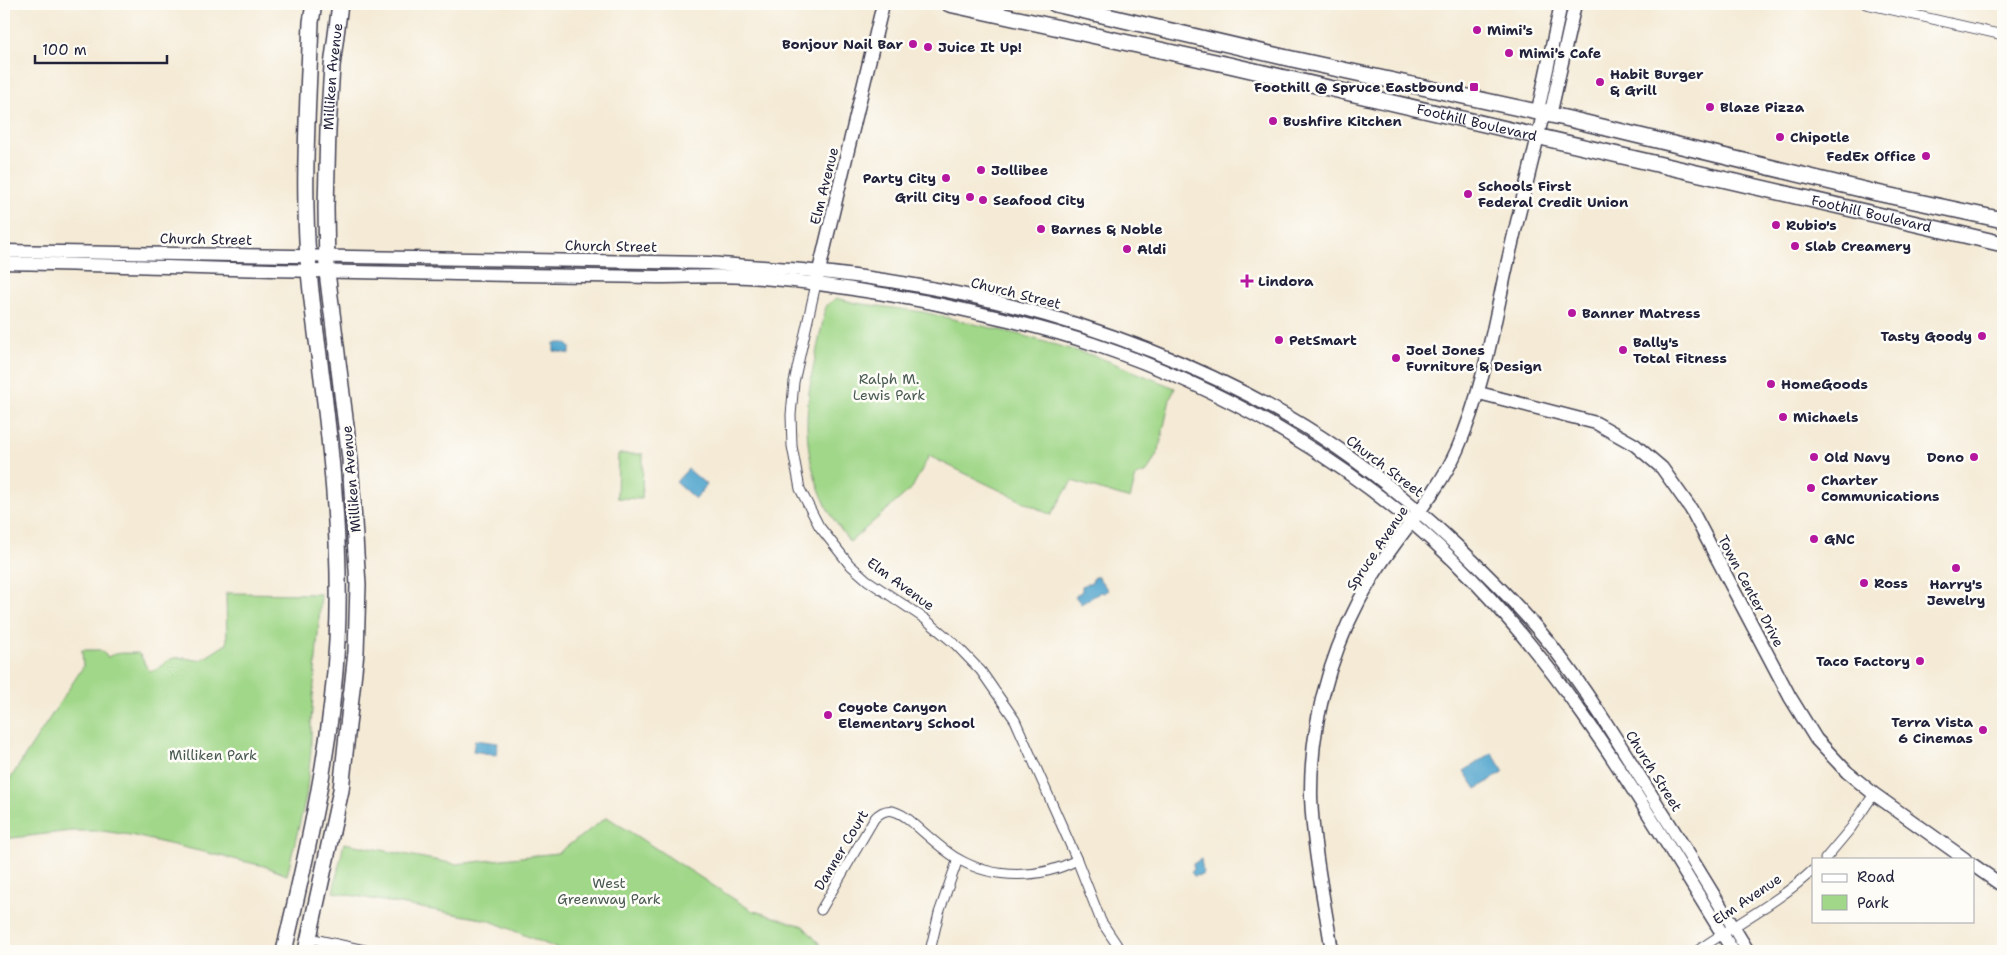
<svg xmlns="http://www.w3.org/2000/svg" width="2007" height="955" font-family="'Shantell Sans',sans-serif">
<rect width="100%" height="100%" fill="#fdfcf7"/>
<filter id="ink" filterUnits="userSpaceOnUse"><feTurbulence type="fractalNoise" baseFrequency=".02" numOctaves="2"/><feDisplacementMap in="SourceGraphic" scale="10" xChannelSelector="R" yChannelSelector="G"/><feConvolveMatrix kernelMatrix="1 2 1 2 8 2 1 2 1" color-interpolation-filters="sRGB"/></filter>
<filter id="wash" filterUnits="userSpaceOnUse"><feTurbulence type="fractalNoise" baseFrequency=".0096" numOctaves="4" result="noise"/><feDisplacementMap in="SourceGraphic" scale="20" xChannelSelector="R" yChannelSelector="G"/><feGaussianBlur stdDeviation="1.12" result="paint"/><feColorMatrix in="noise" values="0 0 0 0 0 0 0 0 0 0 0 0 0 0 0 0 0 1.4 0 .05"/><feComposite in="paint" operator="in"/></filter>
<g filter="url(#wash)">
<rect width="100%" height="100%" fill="#f4ead5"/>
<!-- green -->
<g fill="#a0d788" stroke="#617c62">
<path d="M836 298 856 303 923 312 1017 334 1098 357 1175 388 1170 399 1159 450 1147 472 1136 476 1130 499 1072 481 1051 515 929 456 912 488 850 542C841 530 831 517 825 503 792 431 812 378 826 306Z"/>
<polygon points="618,454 643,454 642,499 617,498"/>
<path d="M226 593 321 594 311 722V751L306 797 287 875 264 866 130 835 102 831H71L4 839V788L83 667 82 650H100L108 657C117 651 128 654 138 653 145 659 144 668 151 671 160 670 163 662 171 659 181 655 189 660 199 660 205 659 220 647 227 644Z"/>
<polygon points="607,817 751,910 803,926 826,951 563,951 488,920 333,892 344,843 456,864 558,853"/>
</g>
<!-- water -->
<g fill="#51a5cd" stroke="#3a6484">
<polygon points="554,343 565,343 570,347 570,354 554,351"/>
<polygon points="688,469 707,485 695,499 676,482"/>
<polygon points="1094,577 1098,577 1108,590 1104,593 1101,592 1081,604 1075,596 1082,591 1082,586 1092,582"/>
<polygon points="475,740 498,743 496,755 473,751"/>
<polygon points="1492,753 1504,772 1476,789 1464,771"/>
<polygon points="1201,859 1203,872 1202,875 1194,876 1191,872 1194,869 1193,864"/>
</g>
</g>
<g filter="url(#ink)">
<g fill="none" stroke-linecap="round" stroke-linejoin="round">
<defs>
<g id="street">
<polyline points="1866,4 2003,35"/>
<polyline points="816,284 794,382 791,415 792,446 800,489 819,526 849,564 867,580 925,619 955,644 981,671 1015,720 1077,860 1101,921 1121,951"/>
<polyline points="1825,859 1851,828 1874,794"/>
<path d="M821 910 874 819C885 807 894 809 907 818 923 831 941 849 958 859 995 880 1040 879 1077 860"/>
<polyline points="309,938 369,951"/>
<polyline points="930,951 939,913 958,859"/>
<path d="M1697 951C1735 924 1779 902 1813 870"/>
</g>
<g id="secondary">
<polyline points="1543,114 1552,107 1575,4"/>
<path d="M4 251 709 263C740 266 771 267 802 270 971 286 1139 331 1287 416 1348 451 1404 496 1455 544 1489 576 1522 609 1551 645 1584 687 1612 732 1640 777 1677 835 1713 893 1748 951"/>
<path d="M4 263C155 266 306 272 456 274 524 275 591 276 658 277 688 277 718 275 748 277 809 281 868 291 928 302 983 314 1040 326 1093 344 1226 389 1352 462 1453 560 1569 672 1648 815 1733 951"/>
<polyline points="817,279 883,4"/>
<polyline points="1479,393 1596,423 1635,445 1662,468 1691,509 1790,697 1816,739 1847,772 1874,794 1965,859"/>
<polyline points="1973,865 2003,886"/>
<path d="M1332 951C1324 900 1313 848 1311 797 1310 718 1333 643 1373 576 1399 533 1436 497 1457 450 1483 391 1493 328 1507 265 1518 215 1532 164 1543 114L1539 105 1541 97 1561 4"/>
</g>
<g id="primary">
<path id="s1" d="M949 4 1229 65 2003 244"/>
<polyline points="1055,4 1283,57 1565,118 1877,193 2003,220"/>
<path d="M284 951C308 849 332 747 337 641 341 565 335 487 326 411 321 365 313 318 309 271 302 188 308 105 311 22L314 4"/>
<path id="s2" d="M306 951 341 790 356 652 358 585 350 459 327 272 326 207 328 129 332 66 340 4"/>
</g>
</defs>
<!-- street casing -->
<use href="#street" stroke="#424052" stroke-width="11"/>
<!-- secondary casing -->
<use href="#secondary" stroke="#424052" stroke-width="15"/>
<!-- primary casing -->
<use href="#primary" stroke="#424052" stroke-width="18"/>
<!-- street -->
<use href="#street" stroke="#fff" stroke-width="9"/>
<!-- secondary -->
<use href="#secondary" stroke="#fff" stroke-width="12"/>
<!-- primary -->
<use href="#primary" stroke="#fff" stroke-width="15"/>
</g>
</g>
<!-- markers -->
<g fill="#b5179e" stroke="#fdfcf7" stroke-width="2">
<circle cx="1477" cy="30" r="5"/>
<circle cx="913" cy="44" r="5"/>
<circle cx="928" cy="47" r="5"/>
<circle cx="1509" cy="53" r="5"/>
<circle cx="1600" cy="82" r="5"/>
<rect x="1469" y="82" width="10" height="10" rx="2.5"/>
<circle cx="1710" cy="107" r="5"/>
<circle cx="1273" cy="121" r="5"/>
<circle cx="1780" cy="137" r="5"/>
<circle cx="1926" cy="156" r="5"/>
<circle cx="981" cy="170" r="5"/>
<circle cx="946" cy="178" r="5"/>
<circle cx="1468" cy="194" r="5"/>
<circle cx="970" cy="197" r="5"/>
<circle cx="983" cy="200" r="5"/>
<circle cx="1776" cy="225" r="5"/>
<circle cx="1041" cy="229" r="5"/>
<circle cx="1795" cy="246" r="5"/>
<circle cx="1127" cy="249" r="5"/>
<path d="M1244.5 273.5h5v5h5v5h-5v5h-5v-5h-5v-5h5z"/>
<circle cx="1572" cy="313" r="5"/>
<circle cx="1982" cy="336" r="5"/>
<circle cx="1279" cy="340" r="5"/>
<circle cx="1623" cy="350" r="5"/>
<circle cx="1396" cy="358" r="5"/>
<circle cx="1771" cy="384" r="5"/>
<circle cx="1783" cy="417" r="5"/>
<circle cx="1814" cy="457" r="5"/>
<circle cx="1974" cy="457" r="5"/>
<circle cx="1811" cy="488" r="5"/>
<circle cx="1814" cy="539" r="5"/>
<circle cx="1956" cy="568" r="5"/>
<circle cx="1864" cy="583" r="5"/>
<circle cx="1920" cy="661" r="5"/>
<circle cx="828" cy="715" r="5"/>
<circle cx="1983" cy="730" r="5"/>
</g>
<g text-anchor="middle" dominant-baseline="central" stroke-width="5" stroke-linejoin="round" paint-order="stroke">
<!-- poi labels -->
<g font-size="14" font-weight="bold" fill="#22223b" stroke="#fdfcf7" text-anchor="start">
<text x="1487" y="30">Mimi's</text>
<text x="903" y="44" text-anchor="end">Bonjour Nail Bar</text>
<text x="938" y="47">Juice It Up!</text>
<text x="1519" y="53">Mimi's Cafe</text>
<text x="1610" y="74">Habit Burger<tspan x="1610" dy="16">&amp; Grill</tspan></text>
<text x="1464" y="87" text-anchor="end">Foothill @ Spruce Eastbound</text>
<text x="1720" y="107">Blaze Pizza</text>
<text x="1283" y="121">Bushfire Kitchen</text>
<text x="1790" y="137">Chipotle</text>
<text x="1916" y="156" text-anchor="end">FedEx Office</text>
<text x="991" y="170">Jollibee</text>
<text x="936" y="178" text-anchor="end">Party City</text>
<text x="1478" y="186">Schools First<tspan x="1478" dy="16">Federal Credit Union</tspan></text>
<text x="960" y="197" text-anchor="end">Grill City</text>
<text x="993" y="200">Seafood City</text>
<text x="1786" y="225">Rubio's</text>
<text x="1051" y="229">Barnes &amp; Noble</text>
<text x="1805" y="246">Slab Creamery</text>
<text x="1137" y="249">Aldi</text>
<text x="1258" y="281">Lindora</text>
<text x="1582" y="313">Banner Matress</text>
<text x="1972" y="336" text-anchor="end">Tasty Goody</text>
<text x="1289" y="340">PetSmart</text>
<text x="1633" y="342">Bally's<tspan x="1633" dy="16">Total Fitness</tspan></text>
<text x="1406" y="350">Joel Jones<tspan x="1406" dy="16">Furniture &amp; Design</tspan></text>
<text x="1781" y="384">HomeGoods</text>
<text x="1793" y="417">Michaels</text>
<text x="1824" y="457">Old Navy</text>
<text x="1964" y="457" text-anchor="end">Dono</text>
<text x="1821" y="480">Charter<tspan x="1821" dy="16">Communications</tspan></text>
<text x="1824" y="539">GNC</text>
<text x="1874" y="583">Ross</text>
<text x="1956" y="584" text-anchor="middle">Harry's<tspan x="1956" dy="16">Jewelry</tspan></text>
<text x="1910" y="661" text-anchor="end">Taco Factory</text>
<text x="838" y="707">Coyote Canyon<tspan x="838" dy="16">Elementary School</tspan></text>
<text x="1973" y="722" text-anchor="end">Terra Vista<tspan x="1973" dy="16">6 Cinemas</tspan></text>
</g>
<!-- street labels -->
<g font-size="14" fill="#22223b" stroke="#fdfcf7">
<text stroke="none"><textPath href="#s2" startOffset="881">Milliken Avenue</textPath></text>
<text stroke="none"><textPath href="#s1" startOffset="541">Foothill Boulevard</textPath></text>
<text transform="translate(824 186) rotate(-76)">Elm Avenue</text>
<text stroke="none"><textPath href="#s1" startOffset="946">Foothill Boulevard</textPath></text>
<text transform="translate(206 239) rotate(1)">Church Street</text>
<text transform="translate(611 246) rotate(1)">Church Street</text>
<text transform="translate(1016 293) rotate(14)">Church Street</text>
<text transform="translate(1385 466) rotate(37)">Church Street</text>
<text transform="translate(351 479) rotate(-95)">Milliken Avenue</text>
<text transform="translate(1377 548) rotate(-56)">Spruce Avenue</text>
<text transform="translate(901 584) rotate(36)">Elm Avenue</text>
<text transform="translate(1751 591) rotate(62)">Town Center Drive</text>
<text transform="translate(1654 771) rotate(58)">Church Street</text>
<text transform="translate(841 850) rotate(-59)">Danner Court</text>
<text transform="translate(1747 899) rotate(-34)">Elm Avenue</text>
</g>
<!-- park labels -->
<g font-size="14" fill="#485852" stroke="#fdfcf7">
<text x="889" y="379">Ralph M.<tspan x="889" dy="16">Lewis Park</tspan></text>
<text x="213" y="755">Milliken Park</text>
<text x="609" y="883">West<tspan x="609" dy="16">Greenway Park</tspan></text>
</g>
</g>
<!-- margin -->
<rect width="2007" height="955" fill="none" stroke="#fdfcf7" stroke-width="20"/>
<!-- legend -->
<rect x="1812" y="858" width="162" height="65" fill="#fdfcf7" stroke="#a5a5ac"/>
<rect x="1822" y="874" width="25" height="8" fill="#ffffff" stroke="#a5a5ac"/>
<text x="1857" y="882" font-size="15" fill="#22223b">Road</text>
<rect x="1822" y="895" width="25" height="15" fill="#a0d788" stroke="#a5a5ac"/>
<text x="1857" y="908" font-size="15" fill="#22223b">Park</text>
<!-- scale -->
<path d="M35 55v8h132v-8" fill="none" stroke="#22223b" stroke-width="2.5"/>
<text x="42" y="55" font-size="15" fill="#22223b" stroke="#fdfcf7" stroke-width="4" paint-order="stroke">100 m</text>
</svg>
